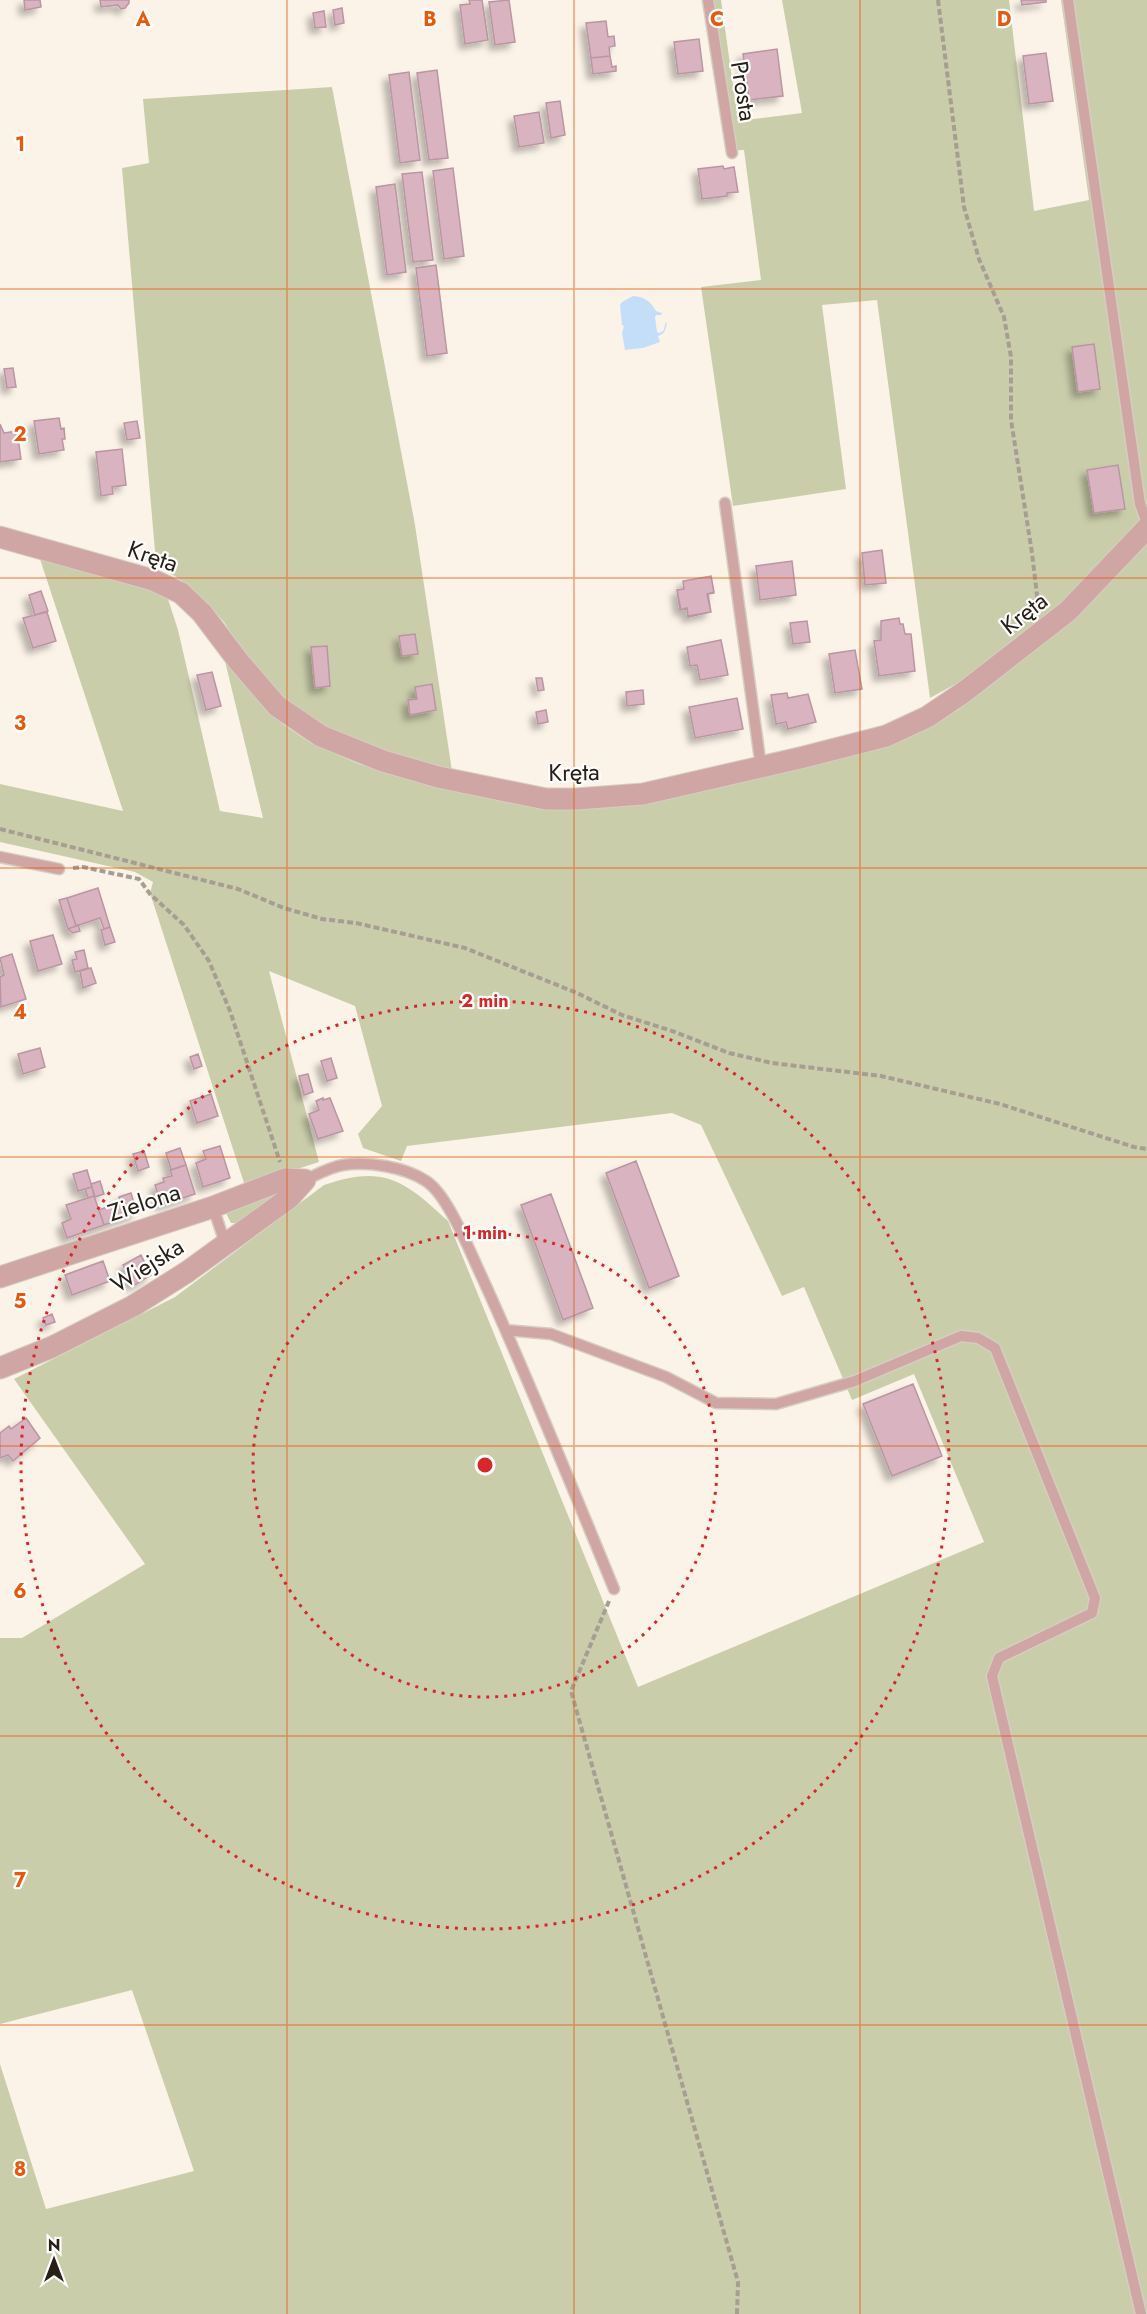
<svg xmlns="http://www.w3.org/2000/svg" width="1147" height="2314" viewBox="0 0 1147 2314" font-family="Jost,sans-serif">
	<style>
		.green { fill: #cacdaa }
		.water { fill: #c4defa }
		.building { fill: #d9b3c0; stroke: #b996a2; stroke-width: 1.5; filter: url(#shadow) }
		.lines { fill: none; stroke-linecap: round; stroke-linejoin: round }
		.service-casing { stroke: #d6cdc2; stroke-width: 13 }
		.minor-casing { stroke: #d6cdc2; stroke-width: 23 }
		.path { stroke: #a69e93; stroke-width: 4; stroke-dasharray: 6 3; stroke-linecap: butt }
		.service { stroke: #cfa6a4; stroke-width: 10 }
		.minor { stroke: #cfa6a4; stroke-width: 21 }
		.grid { fill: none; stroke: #e8590c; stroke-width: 1.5; stroke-opacity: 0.55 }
		.ring { fill: none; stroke: #d62828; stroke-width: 3; stroke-dasharray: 3 6 }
		.labels { text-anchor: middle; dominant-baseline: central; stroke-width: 4.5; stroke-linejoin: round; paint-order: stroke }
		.street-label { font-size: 24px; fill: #282016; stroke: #fff }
		.grid-label { font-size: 20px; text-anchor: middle; font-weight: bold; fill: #e8590c; stroke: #fff; stroke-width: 4.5; stroke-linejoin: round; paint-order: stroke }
		.centre { fill: #d62828; stroke: #fff; stroke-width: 3 }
		.ring-label { font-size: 18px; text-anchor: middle; font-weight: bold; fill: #d62828; stroke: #fff; stroke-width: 4.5; stroke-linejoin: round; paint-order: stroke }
	</style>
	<defs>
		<filter id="shadow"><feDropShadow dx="-5.5" dy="5.5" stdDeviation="3" flood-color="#0004"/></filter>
	</defs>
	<rect width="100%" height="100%" fill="#fcf3e8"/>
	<!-- green -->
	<path class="green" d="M702,0h19l17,121 64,-8 -20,-113h227l25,211 55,-11 -28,-200h86v519l-83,83 -90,72 -44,24 -53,-398 -55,5 24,184 -113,17 -32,-219 60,-7 -17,-130 -17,1z
		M332,87l83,438 37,246 -60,-17 -47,-17 -45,-22 -47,-48 -29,-45 -31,-33 -37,-26 -34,-395 27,-5 -6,-64z
		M1147,544v1770h-1147v-250l46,145 148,-38 -62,-181 -132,34v-386h22l123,-74 -131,-185 161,-82 149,-112c60,-21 81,-4 124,36l190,466 346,-145 -70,-168 -62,26 -48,-113 -22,9 -81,-171 -29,-12 -265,33 -6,15 -38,-13 -5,-14 24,-28 -27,-100 -86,-35 50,191 -74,24 -95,-293 3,-11 -18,-10 -135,-30v-58l123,27 -84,-255 120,35 9,8 10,31 42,181 43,7 -40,-165 37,48 24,24 27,18 48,21 58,18 69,15 289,-23 121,-31 62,-33 102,-80z
		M278,1190l2,3 -41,30h-8l-6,-12z"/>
	<!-- water -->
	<path class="water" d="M633,296c12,1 17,5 23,15l6,2 -1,2h-5l-1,2 2,15 3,1 4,-3 1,-6 2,-2c-1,7 -2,12 -9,14l2,6 -17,6 -18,2 -3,-17 2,-7 -2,-1 -2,-20 2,-3z"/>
	<!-- building -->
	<path class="building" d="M24,0h16l1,7 -16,3z
		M100,0h29v3l-4,5 -4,1 -3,-4 -17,2z
		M469,0h13l6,40 -23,4 -5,-39 10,-1z
		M509,0l6,42 -20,3 -6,-43z
		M1021,0h25v2l-24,3z
		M342,8l2,15 -9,2 -2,-15z
		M324,11l2,16 -11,1 -2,-15z
		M606,21l2,16 6,-1 1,10 -6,1 1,9 -19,2 -5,-35z
		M699,39l4,32 -25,3 -4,-32z
		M777,49l6,47 -34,4 -6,-46z
		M1046,53l7,48 -24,3 -6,-48z
		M610,56l2,11 4,-1v5l-23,3 -2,-16z
		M437,70l11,88 -19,2 -12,-87z
		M409,72l11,88 -20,3 -11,-88z
		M560,101l5,34 -14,3 -5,-35z
		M539,112l5,31 -25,4 -5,-31z
		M723,166l1,3 10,-2 4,25 -11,1v3l-25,3 -4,-30z
		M453,168l11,88 -20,3 -11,-88z
		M422,172l11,88 -20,2 -11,-88z
		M395,184l11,88 -19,3 -11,-88z
		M436,265l11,88 -20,3 -11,-88z
		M1094,344l6,45 -22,3 -6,-45z
		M13,368l3,19 -9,1 -3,-19z
		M59,418l2,11 3,-1 1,11h-3l2,11 -25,4 -5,-33z
		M137,421l3,17 -13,2 -3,-17z
		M0,424l4,9 13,-2 4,28 -21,3z
		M122,449l4,36 -14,2 1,7 -12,2 -5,-44z
		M1118,465l7,44 -31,4 -7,-43z
		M882,550l4,33 -21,2 -3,-32z
		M792,561l4,34 -36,5 -4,-34z
		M711,576l3,17 -6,1 3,18 -23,4 -1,-8 -7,2 -3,-20 7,-1 -1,-8z
		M711,576l3,16 -7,2 4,18 -23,5 -1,-8 -6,1 -4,-20 7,-1 -1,-8z
		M41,591l7,20 -13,4 -6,-20z
		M47,612l9,29 -23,7 -10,-30z
		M899,618l1,6h3l2,10h6l4,37 -36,5 -5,-35 7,-1v-19z
		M807,621l3,21 -17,2 -3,-21z
		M415,634l3,20 -16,2 -3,-20z
		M721,640l7,35 -28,5 -3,-15 -7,1 -3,-19z
		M327,646l3,40 -15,2 -4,-41z
		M855,650l7,39 -27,4 -6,-39z
		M212,672l9,34 -15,4 -9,-35z
		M536,678h6l2,12 -6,1z
		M432,684l4,26 -26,5 -2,-15 9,-1 -2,-12z
		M643,690l1,14 -17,2 -1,-14z
		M787,693l1,5 20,-4 8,28 -28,7 -2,-7 -10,2 -5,-29z
		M737,698l6,31 -48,9 -6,-31z
		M546,710l2,12 -10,2 -2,-12z
		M98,888l12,39 -6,2 -4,-11 -24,8 -9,-28z
		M67,898l9,28 -8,3 -9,-29z
		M78,925l2,6 -7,2 -5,-4z
		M110,927l5,15 -10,3 -4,-15z
		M53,935l9,29 -24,7 -8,-30z
		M84,950l4,18 -13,4 -3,-12 5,-1 -2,-7z
		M12,954l14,45 -25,8 -1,-30 4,-2 -4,-17z
		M91,968l5,15 -13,5 -3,-17z
		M40,1048l5,19 -22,7 -5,-20z
		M198,1054l4,12 -8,3 -4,-12z
		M331,1058l6,20 -10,3 -6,-20z
		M308,1074l5,18 -9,3 -5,-19z
		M211,1094l7,22 -21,7 -7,-22z
		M323,1098v2l7,-2 13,33 -25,8 -9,-25 10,-4 -3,-9z
		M220,1146l10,32 -27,9 -7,-24 10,-4 -3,-8z
		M180,1148l6,17 -15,5 -5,-17z
		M144,1151l5,16 -11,4 -5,-17z
		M636,1161l43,115 -30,12 -43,-115z
		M186,1165l9,29 -34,11 -6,-20 9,-3 -1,-4 9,-2 -2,-6z
		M87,1170l5,17 -14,4 -5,-17z
		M100,1181l4,13 -9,3 -4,-13z
		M92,1187l2,9 -6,2 -3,-9z
		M131,1193l6,20 -33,12 -5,-15 22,-8 -2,-5z
		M551,1194l42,114 -30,12 -42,-115z
		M94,1196l10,29 -37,13 -5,-15 9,-4 -5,-14z
		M141,1255l10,20 -18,11 -10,-21z
		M103,1261l7,20 -38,14 -7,-20z
		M52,1314l3,8 -9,3 -3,-7z
		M913,1384l29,72 -50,20 -29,-72z
		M26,1418l14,20 -27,23 -5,-6 -8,3v-25l9,-7 2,3z"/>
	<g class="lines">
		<defs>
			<path id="service" d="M708,0l24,153
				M1068,0l72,504 7,19
				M725,503l36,264
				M0,857l59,12
				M305,1180c11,-5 25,-13 38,-15 25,-4 62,2 83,16 22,14 43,69 55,94 47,103 90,209 133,314
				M213,1207l12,36
				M506,1330l45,4 115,43 50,26 60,1 79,-23 106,-45 17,2 17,10 100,250 -3,15 -93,45 -7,18 149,638"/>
			<path id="minor" d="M0,537l153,43 28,13 21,20 37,49 38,44 44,30 62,25 55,16 108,22h30l67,-5 161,-37 82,-21 41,-19 37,-25 104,-81 79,-83
				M0,1277l213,-70 72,-28 20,1
				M0,1368l52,-21 81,-41 54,-34 102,-74 16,-18"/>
		</defs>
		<!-- service casing -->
		<use href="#service" class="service-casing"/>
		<!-- minor casing -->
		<use href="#minor" class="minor-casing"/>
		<!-- path -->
		<path class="path" d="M938,0l26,207 15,52 25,58 7,40v63l21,133 7,59
			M0,829l238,60 46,19 38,11 34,4 109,25 112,45 45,22 53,17 54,21 43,10 109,13 119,28 134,43 13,2
			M73,868l10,-1 56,12 11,15 34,31 25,36 21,50 50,151
			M609,1601l-38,90 167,591 -1,32"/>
		<!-- service -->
		<use href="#service" class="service"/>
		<!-- minor -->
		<use href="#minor" class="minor"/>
	</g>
	<!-- grid -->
	<path class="grid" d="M287,0v2314M574,0v2314M860,0v2314M0,289h1147M0,578h1147M0,868h1147M0,1157h1147M0,1446h1147M0,1736h1147M0,2025h1147"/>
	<!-- distance rings -->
	<g class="ring">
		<circle cx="485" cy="1465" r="232"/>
		<circle cx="485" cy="1465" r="464"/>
	</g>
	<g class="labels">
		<!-- street labels -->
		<g class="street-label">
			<text transform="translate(744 91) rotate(81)">Prosta</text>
			<text transform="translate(153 556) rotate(19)">Kręta</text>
			<text transform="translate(1024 613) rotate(-38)">Kręta</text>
			<text transform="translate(574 772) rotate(-1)">Kręta</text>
			<text transform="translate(144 1202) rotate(-18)">Zielona</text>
			<text transform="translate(147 1265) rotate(-32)">Wiejska</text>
		</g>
	</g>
	<g class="grid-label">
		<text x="143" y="26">A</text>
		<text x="430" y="26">B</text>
		<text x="717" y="26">C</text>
		<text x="1004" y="26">D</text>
		<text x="20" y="151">1</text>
		<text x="20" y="441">2</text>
		<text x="20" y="730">3</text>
		<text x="20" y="1019">4</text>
		<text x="20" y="1308">5</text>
		<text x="20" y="1598">6</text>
		<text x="20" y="1887">7</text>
		<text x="20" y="2176">8</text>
	</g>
	<circle cx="485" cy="1465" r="9" class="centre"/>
	<g class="ring-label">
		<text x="485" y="1007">2 min</text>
		<text x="485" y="1239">1 min</text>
	</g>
	<!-- north arrow -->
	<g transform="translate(54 2260)" stroke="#ffffff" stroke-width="4.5" paint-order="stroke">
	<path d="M0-4.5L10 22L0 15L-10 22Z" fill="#282016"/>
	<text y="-9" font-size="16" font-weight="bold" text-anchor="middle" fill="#282016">N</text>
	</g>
</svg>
